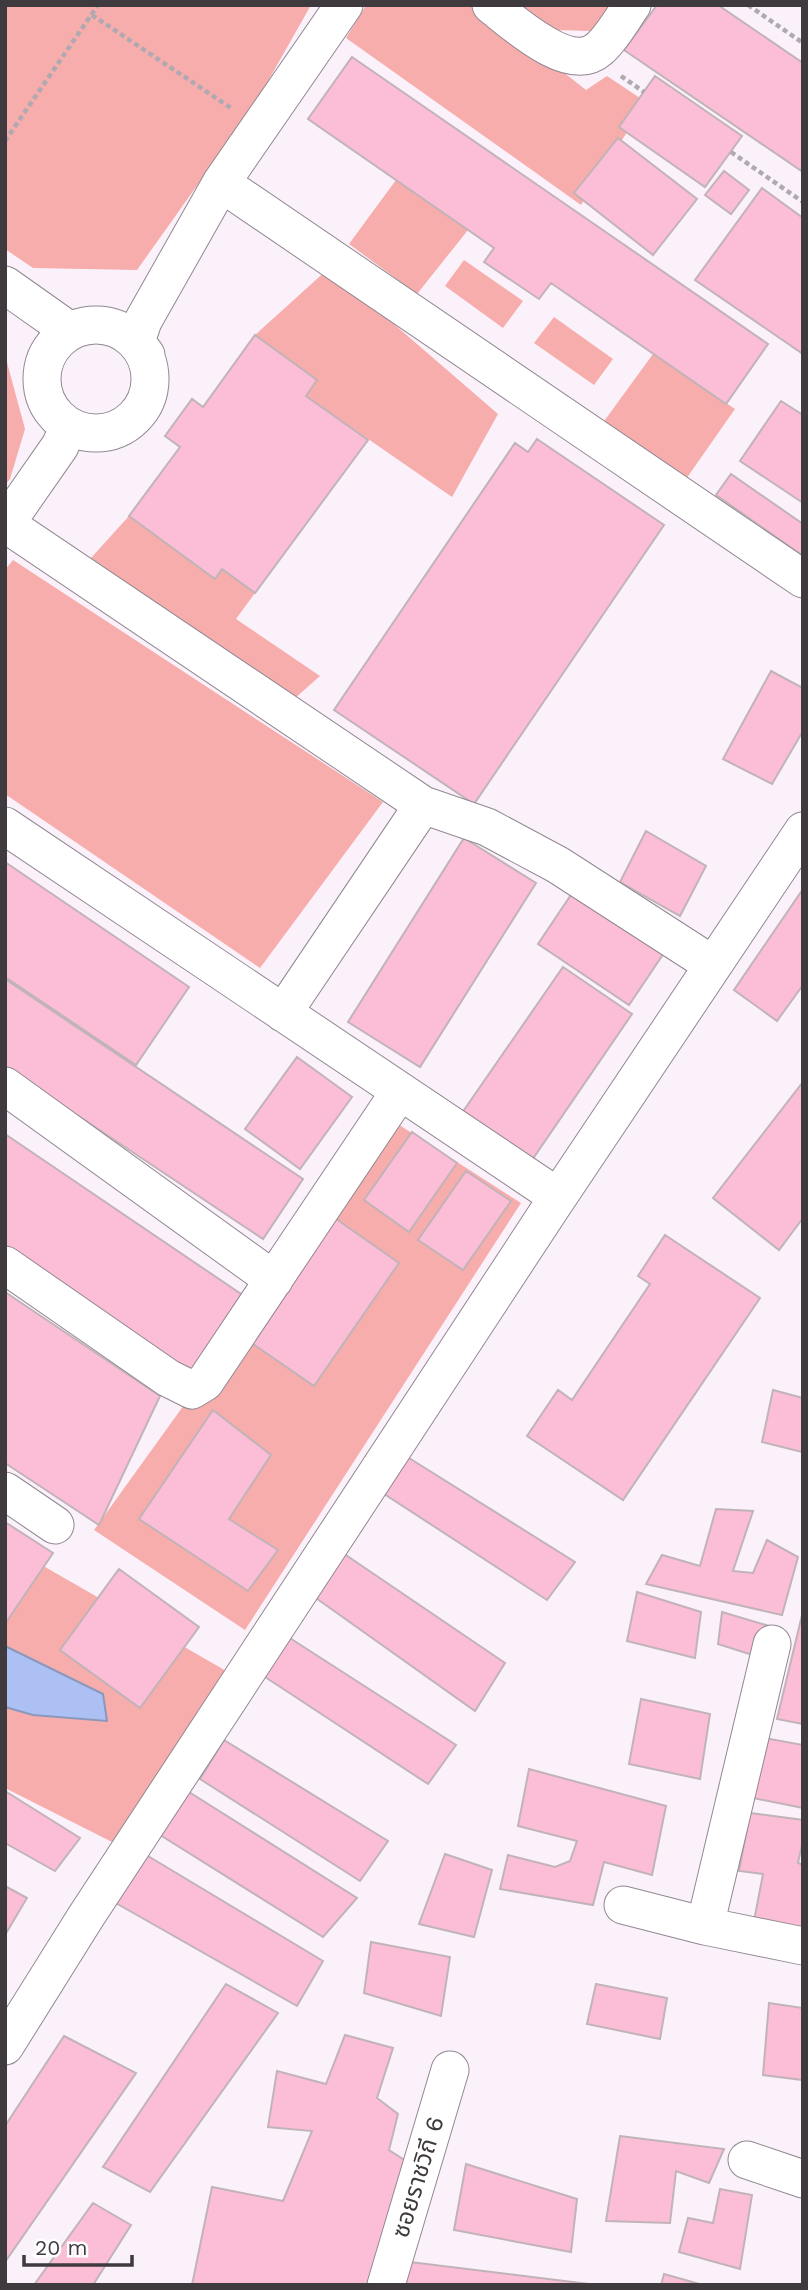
<svg xmlns="http://www.w3.org/2000/svg" width="808" height="2290" viewBox="0 0 808 2290" font-family="'Work Sans','Noto Sans Thai',sans-serif">
	<style>
		.green { fill: #f6adab }
		.water { fill: #acc0f4; stroke: #8b98bd; stroke-width: 2 }
		.building { fill: #fcbed6; stroke: #c1b3b8; stroke-width: 2 }
		.lines { fill: none; stroke-linecap: round; stroke-linejoin: round }
		.minor-casing { stroke: #918892; stroke-width: 39 }
		.path { stroke: #b1a9b1; stroke-width: 4.5; stroke-dasharray: 5 3.5; stroke-linecap: butt }
		.minor { stroke: #fff; stroke-width: 37 }
		.labels { text-anchor: middle; dominant-baseline: central; stroke-width: 5; stroke-linejoin: round; paint-order: stroke }
		.street-label { font-size: 24px; fill: #3e3a3e; stroke: #fff }
	</style>
	<rect width="100%" height="100%" fill="#fbf1fb"/>
	<!-- green -->
	<path class="green" d="M5,5h306l-56,99 -118,166 -104,-2 -28,-19z
		M366,5h112l108,85 21,-14 39,26 -65,103 -235,-167z
		M521,5h96l-26,26 -37,-1z
		M396,180l72,50 -51,64 -68,-50z
		M464,260l59,41 -20,27 -58,-42z
		M329,268l169,146 -46,83 -146,-101 -51,-61z
		M554,317l59,42 -19,26 -60,-42z
		M653,354l82,55 -49,70 -84,-55z
		M5,355l20,74 -15,50 -5,6z
		M129,516l87,62 6,-9 33,24 -19,26 84,57 -26,23 -203,-141z
		M13,560l370,242 -123,166 -255,-174v-224z
		M390,1119l131,84 -276,427 -151,-100z
		M5,1544l223,128 -114,171 -109,-55v-81l28,8 74,6 -4,-27 -98,-48z"/>
	<!-- water -->
	<path class="water" d="M5,1646l98,48 4,27 -74,-6 -28,-8z"/>
	<!-- building -->
	<path class="building" d="M657,5h61l85,58v109l-179,-122z
		M352,57l416,287 -42,60 -175,-121 -12,16 -55,-37 10,-14 -186,-129z
		M655,76l87,60 -37,51 -86,-60z
		M618,138l79,61 -44,56 -79,-62z
		M724,171l25,19 -18,24 -26,-19z
		M762,188l41,30v136l-108,-74z
		M255,335l62,45 -11,16 62,44 -113,153 -33,-24 -7,10 -86,-63 51,-69 -15,-11 27,-37 11,8z
		M781,401l22,14v88l-63,-42z
		M537,439l127,86 -190,279 -140,-94 181,-267 13,9z
		M731,474l72,50v32l-87,-61z
		M771,671l32,17v43l-31,53 -49,-25z
		M646,831l60,35 -26,50 -60,-34z
		M464,838l72,45 -116,184 -72,-45z
		M5,862l184,125 -53,78 -131,-88z
		M577,886l91,61 -39,58 -91,-61z
		M803,889v96l-26,36 -43,-31z
		M563,967l69,47 -100,146 -70,-47z
		M5,979l298,200 -40,60 -258,-172z
		M297,1057l55,40 -52,72 -55,-40z
		M803,1082v136l-24,32 -66,-52z
		M412,1132l45,31 -48,69 -45,-32z
		M5,1134l239,162 -54,79 -185,-125z
		M466,1171l45,30 -48,69 -45,-30z
		M329,1214l70,49 -85,123 -71,-49z
		M665,1235l95,63 -137,202 -96,-64 31,-46 14,10 78,-116 -12,-8z
		M5,1292l155,104 -61,129 -94,-62z
		M773,1390l30,8 -1,54 -40,-10z
		M213,1410l58,45 -42,64 49,31 -30,41 -109,-72z
		M401,1453l174,109 -28,38 -175,-114z
		M716,1509l37,2 -20,60 20,2 14,-33 31,17 -16,58 -136,-31 16,-29 38,11z
		M5,1522l48,31 -48,71z
		M337,1549l168,114 -30,48 -162,-115z
		M119,1569l80,58 -59,81 -80,-58z
		M637,1592l64,20 -6,46 -68,-17z
		M803,1611v113l-26,-5z
		M722,1612l47,14 -7,32 -44,-14z
		M282,1633l174,112 -28,39 -166,-109z
		M641,1699l69,15 -10,65 -71,-15z
		M759,1737l44,8v63l-55,-11z
		M224,1740l164,101 -28,40 -160,-102z
		M529,1769l137,37 -14,69 -48,-13 -11,43 -93,-16 8,-34 47,12 15,-6 7,-20 -59,-15z
		M5,1791l75,47 -25,33 -50,-28z
		M189,1792l168,106 -34,39 -166,-104z
		M750,1813l53,7v20l-5,23 5,2v67l-49,-11 9,-47 -24,-3z
		M143,1853l180,108 -26,45 -183,-104z
		M445,1854l47,16 -18,67 -55,-13z
		M5,1886l22,12 -22,37z
		M371,1942l79,15 -9,59 -77,-23z
		M226,1984l52,29 -128,179 -47,-25z
		M596,1984l71,14 -7,41 -73,-15z
		M769,2003l34,5v72l-40,-5z
		M345,2035l48,13 -16,50 21,16 -9,36 20,13 -38,122h-179l20,-98 71,14 29,-70 -44,-4 9,-56 49,13z
		M64,2036l72,37 -131,189v-136z
		M620,2136l104,13 -15,34 -33,-12 -6,52 -64,-2z
		M466,2164l111,35 -6,53 -117,-22z
		M720,2189l32,6 -12,74 -61,-17 9,-34 25,5z
		M93,2203l38,22 -38,60h-59z
		M402,2261l195,24h-199z
		M664,2274l39,11h-42z"/>
	<g class="lines">
		<defs>
			<path id="minor" d="M491,5c23,18 79,70 108,44 13,-11 23,-30 33,-44
				M221,183l582,396
				M5,285l65,46
				M42 379a54 54 0 1 1 108 0a54 54 0 1 1-108 0Z
				M146,355l-10,-13 7,-21 78,-138 123,-178
				M6,524l417,281 64,22 71,38 155,100
				M5,525l55,-79 9,-20
				M5,826l553,371
				M283,1013l140,-208
				M5,1086l269,194
				M5,1265l163,113 24,12 13,-8 195,-291
				M5,1491l50,34
				M623,1905l82,21 98,20
				M705,1926l67,-282
				M5,2046l80,-128 465,-709 253,-378
				M747,2160l56,19
				M386,2285l64,-215"/>
		</defs>
		<!-- minor casing -->
		<use href="#minor" class="minor-casing"/>
		<!-- path -->
		<path class="path" d="M748,5l55,38
			M92,15l139,93
			M621,76l23,16
			M5,141l93,-136
			M731,152l72,50"/>
		<!-- minor -->
		<use href="#minor" class="minor"/>
	</g>
	<g class="labels">
		<!-- street labels -->
		<g class="street-label">
			<text transform="translate(418 2177) rotate(-73)">ซอยราชวิถี 6</text>
		</g>
	</g>
	<!-- border -->
	<rect width="808" height="2290" fill="none" stroke="#3e3a3e" stroke-width="14"/>
	<!-- scale -->
	<path d="M24 2255v10h108v-10" fill="none" stroke="#3e3a3e" stroke-width="3.5"/>
	<text x="35" y="2255" font-size="21" fill="#3e3a3e" stroke="#ffffff" stroke-width="5" paint-order="stroke">20 m</text>
</svg>
